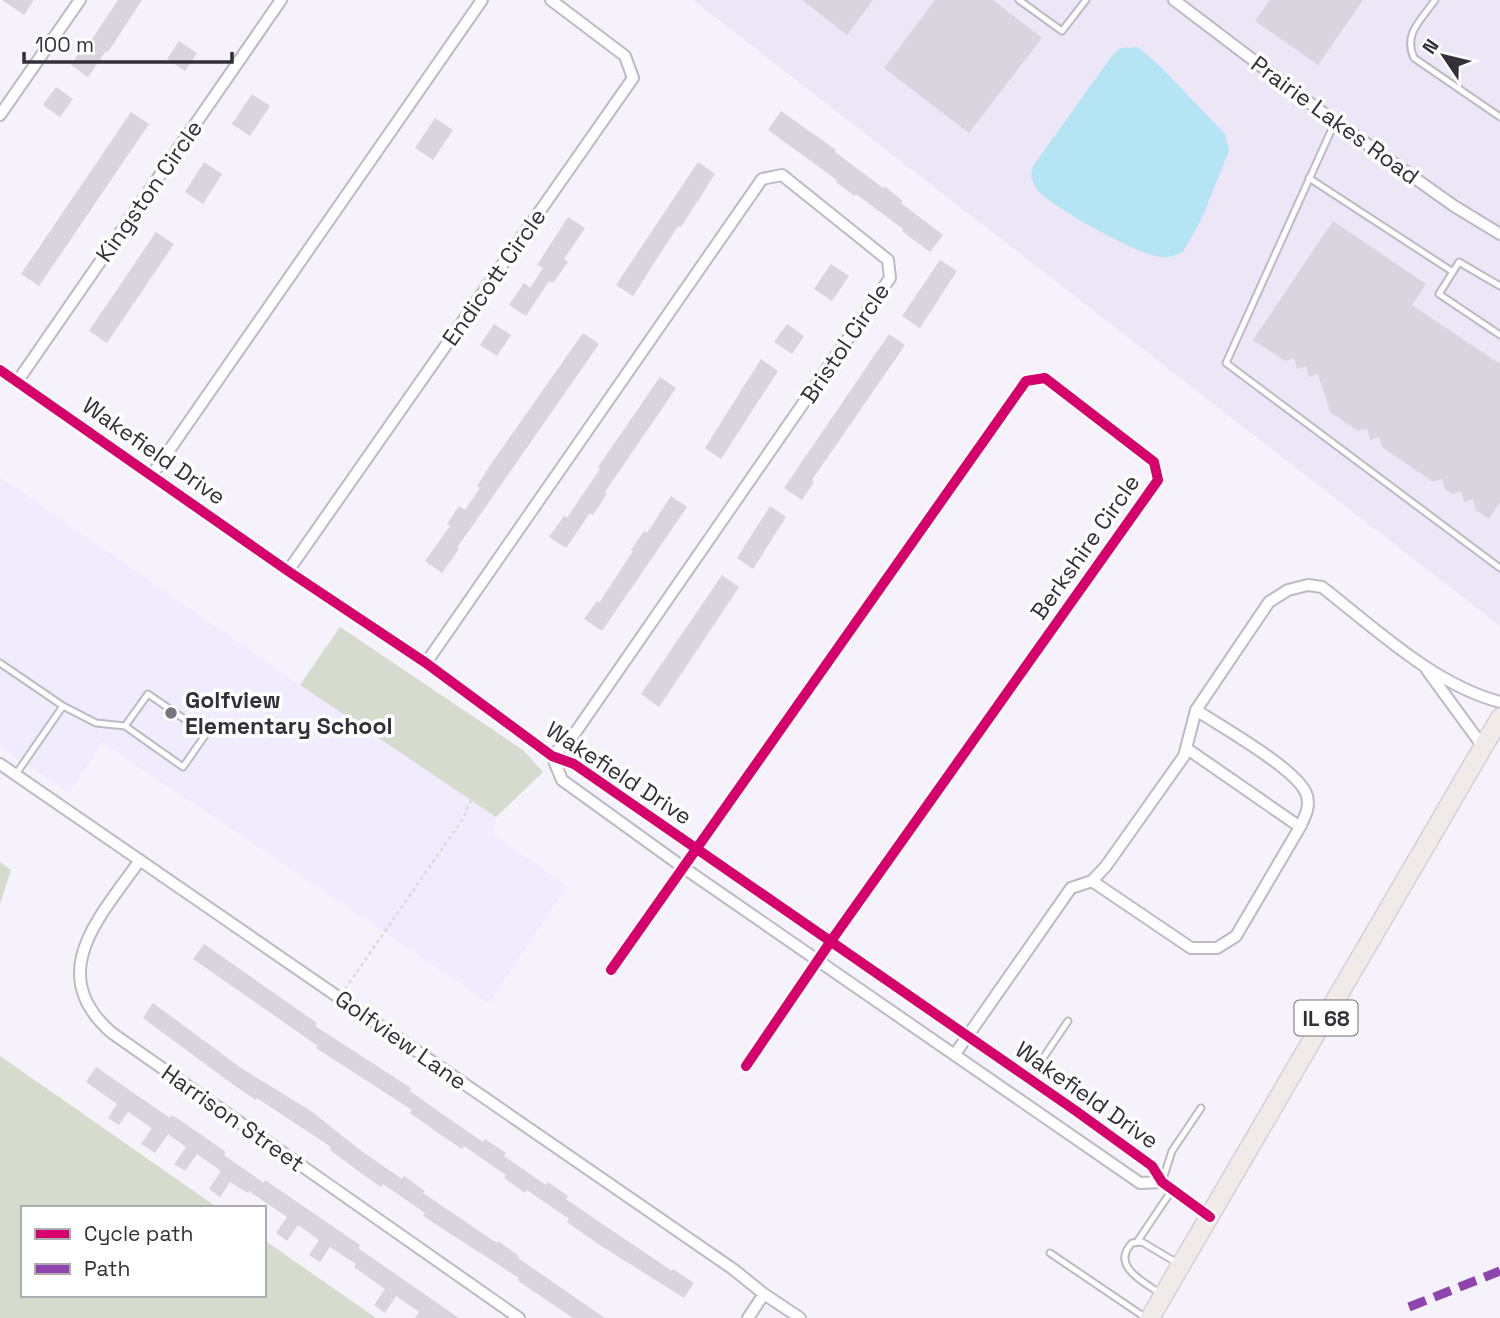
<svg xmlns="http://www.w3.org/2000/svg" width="1500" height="1318" viewBox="0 0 1500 1318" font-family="'Space Grotesk',sans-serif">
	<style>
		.built { fill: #f1ebfe }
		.industrial { fill: #ece6f7 }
		.green { fill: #d5dbcd }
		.water { fill: #b5e5f4 }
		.building { fill: #d8d5de }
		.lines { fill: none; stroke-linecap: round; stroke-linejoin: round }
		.service-casing { stroke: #bdbac3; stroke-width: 9 }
		.minor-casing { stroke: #bdbac3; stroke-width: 14 }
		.primary-casing { stroke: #d2d1d7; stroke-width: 21 }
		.path { stroke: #dad9dc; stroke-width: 2.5; stroke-dasharray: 3.5 3.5; stroke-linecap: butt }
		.service { stroke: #fefdff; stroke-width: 5 }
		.minor { stroke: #fefdff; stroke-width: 10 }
		.primary { stroke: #f0eae8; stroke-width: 18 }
		.quiet { stroke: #8e44ad; stroke-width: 9; stroke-dasharray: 18 9; stroke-linecap: butt }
		.cycleway-casing { stroke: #fff; stroke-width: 15 }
		.cycleway { stroke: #d6006c; stroke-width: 10 }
		.poi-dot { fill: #77747d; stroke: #fff; stroke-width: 2.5 }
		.labels { text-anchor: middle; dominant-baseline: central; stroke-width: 7; stroke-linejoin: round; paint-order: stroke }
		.shield { fill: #fff; stroke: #706e74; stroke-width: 2 }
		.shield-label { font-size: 21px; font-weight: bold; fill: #333039 }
		.street-label { font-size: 23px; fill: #333039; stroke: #fff }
		.poi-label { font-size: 23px; font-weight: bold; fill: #333039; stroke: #fff; text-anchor: start }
	</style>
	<rect width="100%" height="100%" fill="#f5f2fc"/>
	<!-- built -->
	<path class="built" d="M0,477l300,208 196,132 -3,17 74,52 -78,117 -387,-261 -33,51 -69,-46z"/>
	<!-- industrial -->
	<path class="industrial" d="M693,0h807v626z"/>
	<!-- green -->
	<path class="green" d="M340,627l183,123 20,22 -47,45 -196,-132z
		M0,862l11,8 -11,34z
		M0,1056l218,152h-195v87h241v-55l112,78h-376z"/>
	<!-- water -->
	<path class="water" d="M1138,47l23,20 64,67 4,17 -28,69 -18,32c-7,3 -14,6 -21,5 -23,-1 -108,-49 -124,-66 -4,-5 -5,-10 -7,-15l2,-10 78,-109 10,-9z"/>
	<!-- building -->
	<path class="building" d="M2,0h32l-10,15z
		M118,0h24l-34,52 -2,-1 -18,26 -17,-12 12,-18 3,1z
		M802,0h71l-26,35z
		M935,0h58l49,38 -73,95 -85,-65z
		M1270,0h93l-45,65 -63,-44z
		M179,41l18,12 -12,18 -18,-12z
		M56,87l17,12 -13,18 -17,-12z
		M252,94l18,12 -20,30 -18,-12z
		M781,111l55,39 -1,2 48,36 1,-2 19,15 -2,2 42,32 -13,17 -28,-21 1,-2 -47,-35 -1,2 -19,-14 1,-2 -69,-50z
		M131,112l18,12 -110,162 -18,-12z
		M435,118l18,12 -20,30 -18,-12z
		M204,162l18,12 -19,30 -18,-12z
		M698,162l17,12 -34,53 -3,-1 -45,70 -17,-11z
		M568,217l17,11 -21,31 4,3 -15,21 -4,-2 -23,35 -17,-11 15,-22 6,5 13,-20 -6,-3z
		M1333,221l93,63 -14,21 88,59v138l-11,17 -13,-9 -3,-11 -9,3 -3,-11 -9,3 -7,-5 -3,-10 -9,3 -51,-35 -3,-10 -9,3 -3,-12 -9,3 -28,-19 -12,-38 -9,3 -3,-11 -9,3 -3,-11 -9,3 -32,-21z
		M156,232l18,12 -67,99 -18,-12z
		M940,260l17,11 -37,57 -18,-12z
		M831,264l18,12 -17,25 -18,-12z
		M494,324l17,11 -14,21 -17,-11z
		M787,324l17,12 -12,18 -18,-12z
		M583,333l16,11 -142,204 2,1 -17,24 -17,-12 25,-35 -3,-2 12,-18 6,4 15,-22 -3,-2 14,-22z
		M889,334l16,11 -93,135 2,2 -12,18 -18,-12z
		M761,359l17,12 -57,88 -16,-11z
		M660,377l16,11 -71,104 2,2 -14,21 -3,-2 -24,35 -17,-11 15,-21 3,2 33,-49 -2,-2z
		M671,496l16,11 -85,124 -18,-12 13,-18 2,2 34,-52 -2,-1 13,-19 3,2z
		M770,506l16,11 -33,52 -16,-11z
		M722,575l17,12 -80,120 -18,-13z
		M204,944l113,79 -2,3 96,62 -1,3 31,22 42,29 2,-3 21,14 -2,3 42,29 2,-3 20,14 -2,3 32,22 74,50 1,-2 21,14 -10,15 -86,-54 -31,-22 2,-3 -42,-29 -2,3 -21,-15 2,-3 -42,-29 -2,3 -21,-14 -31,-22 2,-3 -96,-62 2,-2 -125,-87z
		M153,1003l88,65 70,43 49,39 42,29 2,-3 21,15 -2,2 74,50 1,-2 21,15 -1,2 87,60h-32l-56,-38 2,-2 -96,-62 2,-3 -42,-29 -2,3 -20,-14 -31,-23 1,-3 -74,-49 -1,2 -21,-14 -92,-68z
		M96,1067l74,51 2,-3 21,14 33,23 -2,3 40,28 1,-3 95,65 -2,3 101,70h-44l4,-6 -23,-16 -11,17 -11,-8 11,-16 -31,-22 2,-3 -26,-17 -10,15 -11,-7 10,-15 -21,-15 -11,16 -11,-8 11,-16 -38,-26 -1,2 -18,-11 -10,15 -11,-8 12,-18 -24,-17 -12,17 -11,-7 12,-17 -18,-13 -13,19 -14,-9 11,-16 -24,-16 -9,13 -11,-7 9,-14 -31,-22z"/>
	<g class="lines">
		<defs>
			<path id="service" d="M1019,0l43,31 24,-31
				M1435,0c-14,20 -32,34 -21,58l86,59
				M1335,122l-109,241 274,205
				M1309,178l144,94
				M1500,286l-41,-24 -20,32 61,41
				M0,663l63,43 -47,68
				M63,706l33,17 29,3 58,41 23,-33 -58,-40 -23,32
				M1029,1079l39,-58
				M1163,1179l9,-28 29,-43
				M1137,1242l35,-52
				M1050,1253l96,65
				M1161,1294c-17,-12 -51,-28 -29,-51l10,-1 37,22"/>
			<path id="minor" d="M1174,0l145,110 135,96 46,28
				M0,115l80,-115
				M0,370l288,201 138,92 126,93 22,8 502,347 76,55 10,16 48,35
				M17,382l264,-382
				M152,475l330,-475
				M288,571l345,-493 -8,-22 -74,-56
				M426,663l336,-484 20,-4 106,85 2,18 -315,455 -23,23
				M1427,670l57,78
				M1186,748l114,79c5,-11 10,-19 7,-31 -6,-25 -87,-70 -111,-86
				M552,756l10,24 122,88 456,315 22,-1
				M0,764l733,505 31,25 36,24
				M140,860c-39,56 -97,113 -28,173l407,285
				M1092,881l99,67h26l19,-12 64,-109
				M611,970l415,-589 19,-3 109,84 4,18 -327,461 -85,125
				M955,1054l116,-166 21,-7 14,-15 78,-110 12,-46 73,-108 19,-12 20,-5 14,2c54,42 111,97 178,115
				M748,1318l16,-24"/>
			<path id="primary" d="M1150,1318l350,-600"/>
		</defs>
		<!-- service casing -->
		<use href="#service" class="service-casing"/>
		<!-- minor casing -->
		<use href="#minor" class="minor-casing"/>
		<!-- primary casing -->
		<use href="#primary" class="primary-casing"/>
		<!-- path -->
		<path class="path" d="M345,989l119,-172c10,-30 29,-44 52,-64l18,12"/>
		<!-- service -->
		<use href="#service" class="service"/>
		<!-- minor -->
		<use href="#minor" class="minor"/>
		<!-- primary -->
		<use href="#primary" class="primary"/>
		<!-- quiet -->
		<path class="quiet" d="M1409,1307l91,-36"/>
		<defs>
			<path id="cycleway" d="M0,370l288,201 138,92 126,93 22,8 502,347 76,55 10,16 48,35
				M611,970l415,-589 19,-3 109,84 4,18 -327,461 -85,125"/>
		</defs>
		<!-- cycleway casing -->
		<use href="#cycleway" class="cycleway-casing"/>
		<!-- cycleway -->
		<use href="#cycleway" class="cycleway"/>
	</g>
	<!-- markers -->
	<circle class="poi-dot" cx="171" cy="713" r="7"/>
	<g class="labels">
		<!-- shield labels -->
		<rect class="shield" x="1294.5" y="1000.5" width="63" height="35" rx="5"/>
		<g class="shield-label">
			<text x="1326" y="1018">IL 68</text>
		</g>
		<!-- street labels -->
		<g class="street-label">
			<text transform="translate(1335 120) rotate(36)">Prairie Lakes Road</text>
			<text transform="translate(149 191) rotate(-55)">Kingston Circle</text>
			<text transform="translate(494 277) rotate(-55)">Endicott Circle</text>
			<text transform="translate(845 343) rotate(-56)">Bristol Circle</text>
			<text transform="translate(154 451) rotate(35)">Wakefield Drive</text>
			<text transform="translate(1085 547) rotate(-55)">Berkshire Circle</text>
			<text transform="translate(619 773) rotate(33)">Wakefield Drive</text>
			<text transform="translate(401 1040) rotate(35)">Golfview Lane</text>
			<text transform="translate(1087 1095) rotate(35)">Wakefield Drive</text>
			<text transform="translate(233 1118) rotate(35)">Harrison Street</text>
		</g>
		<!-- poi labels -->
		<g class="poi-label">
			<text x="185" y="700">Golfview<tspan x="185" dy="26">Elementary School</tspan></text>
		</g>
	</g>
	<!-- legend -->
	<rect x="21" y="1206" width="245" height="91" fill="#ffffff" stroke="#adacb0" stroke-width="2"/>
	<rect x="35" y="1229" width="35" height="10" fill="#d6006c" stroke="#adacb0" stroke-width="2"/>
	<text x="84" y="1241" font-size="21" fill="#333039">Cycle path</text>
	<rect x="35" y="1264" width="35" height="10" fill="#8e44ad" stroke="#adacb0" stroke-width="2"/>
	<text x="84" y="1276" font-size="21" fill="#333039">Path</text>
	<!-- north arrow -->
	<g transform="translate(1444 56) rotate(305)" stroke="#ffffff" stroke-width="5" paint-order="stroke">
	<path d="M0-5L12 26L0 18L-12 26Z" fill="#333039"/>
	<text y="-10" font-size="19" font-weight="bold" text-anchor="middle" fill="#333039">N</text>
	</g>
	<!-- scale -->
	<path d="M24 52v10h208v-10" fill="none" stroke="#333039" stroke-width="3.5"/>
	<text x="35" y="52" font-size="21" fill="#333039" stroke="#ffffff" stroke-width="5" paint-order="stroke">100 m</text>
</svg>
